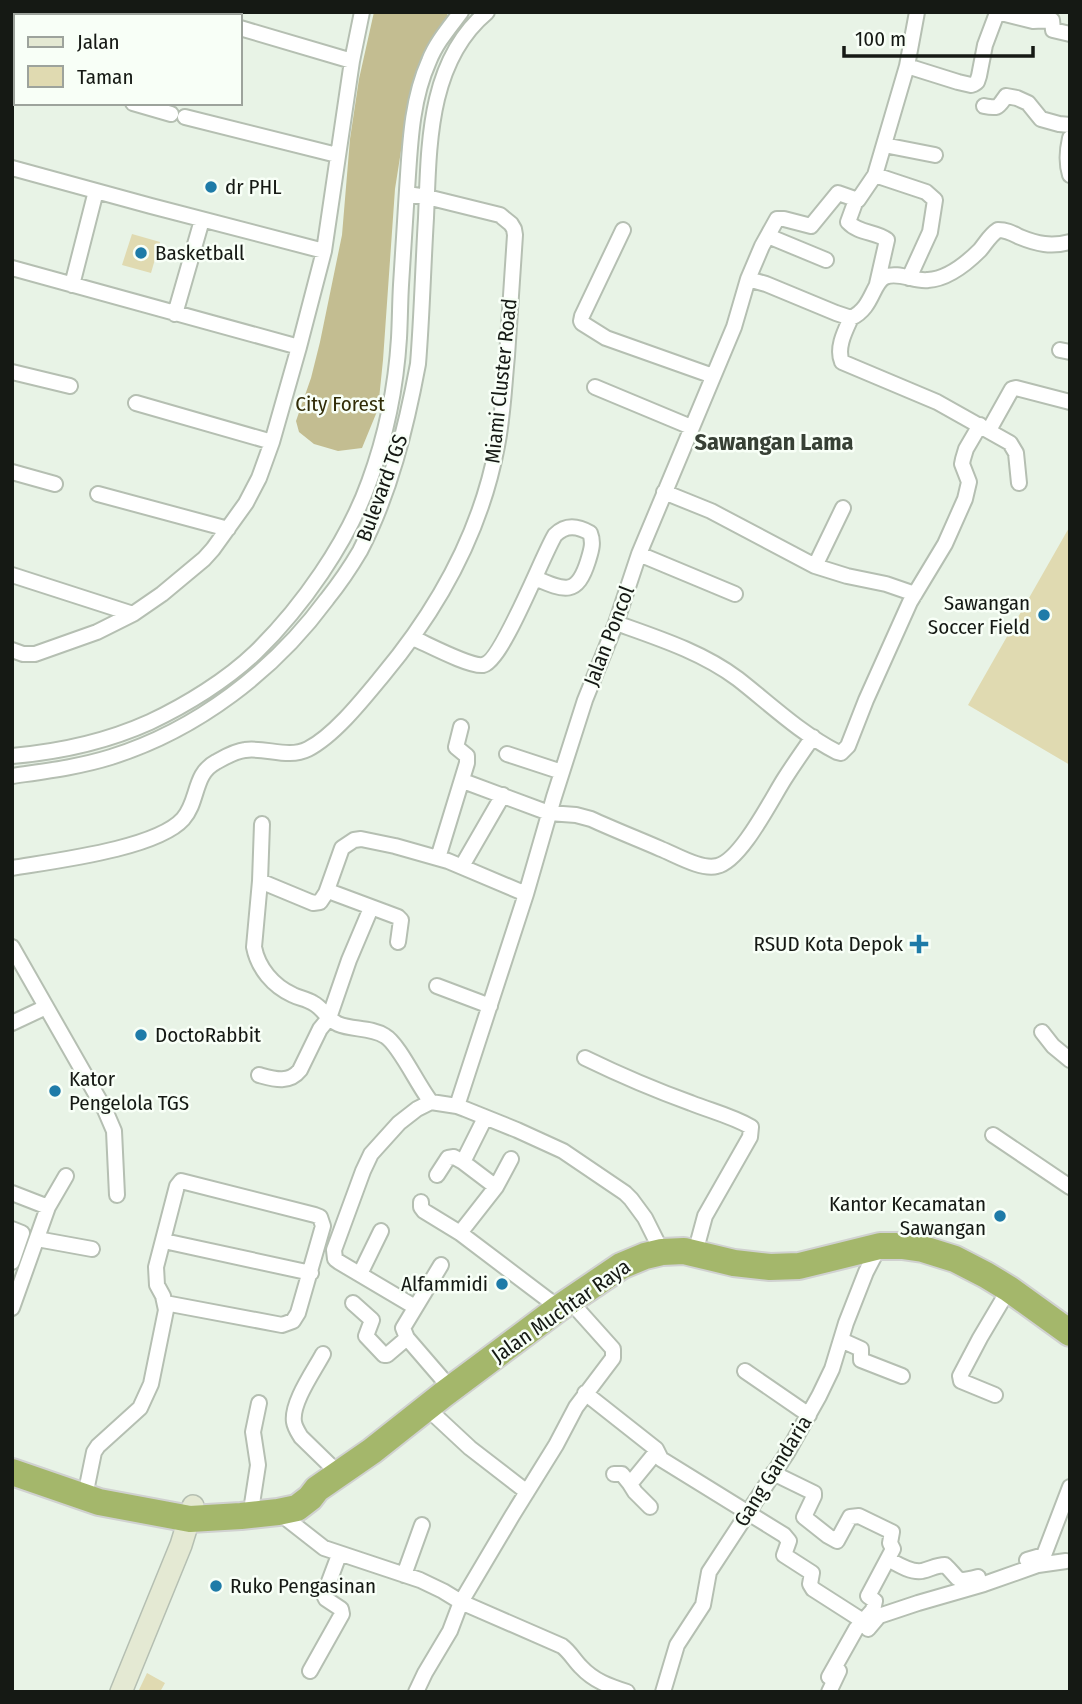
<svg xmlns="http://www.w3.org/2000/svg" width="1082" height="1704" viewBox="0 0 1082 1704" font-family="'Fira Sans Condensed',sans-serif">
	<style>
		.green { fill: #e0dab1 }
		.forest { fill: #c3bd91 }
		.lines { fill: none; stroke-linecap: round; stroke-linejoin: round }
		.street-casing { stroke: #b5bfb2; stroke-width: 18 }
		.secondary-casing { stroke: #b5bfb2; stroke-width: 24 }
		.highway-casing { stroke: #d0d1d0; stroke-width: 30 }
		.street { stroke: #fff; stroke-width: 14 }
		.secondary { stroke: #e4e9d3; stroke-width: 21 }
		.highway { stroke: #a4b76b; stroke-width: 26 }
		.poi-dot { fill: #1e7ba8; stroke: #f8fff7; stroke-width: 2.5 }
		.labels { text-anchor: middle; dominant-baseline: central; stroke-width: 5; stroke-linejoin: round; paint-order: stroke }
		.poi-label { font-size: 21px; fill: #151914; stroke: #f8fff7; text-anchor: start }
		.street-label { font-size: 21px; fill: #151914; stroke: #f8fff7 }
		.park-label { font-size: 21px; fill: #312c07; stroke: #f8fff7 }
		.quarter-label { font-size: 24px; font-weight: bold; fill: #374035; stroke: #f8fff7 }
	</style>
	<rect width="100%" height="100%" fill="#e8f3e6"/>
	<!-- green -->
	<path class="green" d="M132,234l28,8 -9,31 -29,-8z
		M1070,526v239l-102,-60z
		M147,1673l18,10 -5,9h-22z"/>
	<!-- forest -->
	<path class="forest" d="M374,12h73l1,8 -29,44 -13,55 -11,70 -12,171 -5,49 -16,39 -24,3 -24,-7 -15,-12 -3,-11 15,-43 9,-36 22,-107 8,-96 9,-60z"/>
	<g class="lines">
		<defs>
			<path id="street" d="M997,12l36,9 19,-1 1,10 17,4
				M240,28l112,33
				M907,66l51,16 13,3 3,-1 3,-2 2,-6 6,-31 12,-32
				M12,68l4,1
				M133,103l38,11
				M984,106c15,3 14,1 22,-10l11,2 11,5 13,16 18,5 11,1
				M185,117l152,38
				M1070,138c-3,13 -4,24 0,37
				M884,145l51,10
				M12,168l139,38 173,45
				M856,200l-8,22c11,12 28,9 39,18l-10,44
				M623,230l-41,86 -1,5 1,2 24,15 107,38
				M768,236l58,24
				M12,268l287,79
				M909,278l21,-46 5,-32 -9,-8 -51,-17 32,-109 10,-54
				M748,279l14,-33 15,-27h7l27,7 27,-33 20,7 17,-25
				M72,285l24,-94
				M175,314l27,-94
				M851,318c-6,13 -15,30 -9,44l95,40 73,41 6,10 3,30
				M1060,350l10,2
				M12,372l58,14
				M595,387l96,40
				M136,403l136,39
				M989,430l23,-41 4,-1 54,14
				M12,472l43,12
				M664,492l47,19 104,55 32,10 39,8 29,10
				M98,494l130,35
				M639,554l96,40
				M815,566l28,-58
				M12,575l121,39
				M616,623c42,15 86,29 122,56 32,25 62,54 99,73l4,1 7,-7 18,-46 44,-98 35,-58 20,-45 4,-17 -7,-18 1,-5 3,-10 14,-24
				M413,638c14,6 57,29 70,27 19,-3 60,-111 72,-130 11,-11 23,-9 35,-2 4,10 1,18 -2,28 -11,35 -23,30 -53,17
				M12,650l11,4h12l62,-22 36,-18 29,-20 42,-35 9,-10 33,-46 13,-25 13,-36 27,-95 25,-96 28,-190 10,-49
				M507,754l55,18
				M12,756c46,-4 96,-15 138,-34 36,-17 77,-42 106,-70 46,-45 91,-109 113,-170 17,-46 27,-95 30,-144 1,-18 1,-36 2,-53 2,-32 4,-63 6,-95 3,-44 4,-89 22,-129 7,-18 20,-33 32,-49
				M12,776c34,-5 67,-9 99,-19 86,-27 163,-86 216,-158 12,-15 23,-31 33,-48 30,-58 46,-123 58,-187 4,-49 5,-97 8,-146 3,-70 1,-156 61,-206
				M463,781l86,32 27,2 15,4c24,11 47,20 70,30 15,6 40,21 56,17 24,-5 55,-68 68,-88 9,-14 18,-27 28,-41
				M262,824l-2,57 -6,66c4,21 19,39 39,48 6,3 14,4 20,8 10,5 14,16 25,21 14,6 33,3 47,12 14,8 33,50 46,66l26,4 8,3 52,21 46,21 62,42 6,6 14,19 17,34
				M438,858l29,-95v-7l-11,-9 5,-20
				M462,866l41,-71
				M12,868c41,-7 144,-19 171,-49 16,-18 10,-45 33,-57 9,-5 19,-11 29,-12 21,-3 43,9 63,-1 27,-14 56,-51 75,-74 55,-66 98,-144 114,-229 6,-30 7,-60 10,-90 3,-40 5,-81 8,-121l-1,-6 -3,-5 -11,-9 -73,-18 -20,-3
				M260,881l53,22 7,-1 6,-9 5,-1 67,25 3,3 -3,22
				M326,893l16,-45 12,-8 7,-1 34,7 53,15 78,33
				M12,947l93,163 9,21 3,64
				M437,986l53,20
				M12,1023l34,-16
				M1042,1032l11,14 17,14
				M585,1058c35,17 70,32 106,45 20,8 41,13 60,24l-1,10 -45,79 -10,37
				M259,1075c15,4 30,9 41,-5l20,-41 9,-11 20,-58 22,-52
				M457,1106l69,-212 28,-97 31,-97 31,-77 23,-69 95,-227 14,-48 18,5 70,29 15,5c22,-10 21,-35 34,-41 13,-6 30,5 43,3 19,-1 39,-17 52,-30 6,-7 10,-15 18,-20 9,0 14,3 22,7 17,7 31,10 50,5
				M485,1118l-22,44 33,25
				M993,1135l77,52
				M437,1175l11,-17 6,-1 9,5
				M12,1193l36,14
				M421,1202v5l3,4 36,22 99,75
				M12,1229l10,4 -10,29
				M460,1233l36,-46 15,-28
				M37,1239l55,10
				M164,1241l147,32
				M360,1274l21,-43
				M353,1303l19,17 -6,16 18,19h3l20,-17 -4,-10 38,-63
				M415,1307l-76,-45 -4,-3 -1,-9 29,-79 8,-17 28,-31 18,-14 14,-7
				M12,1308l36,-101 18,-31
				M407,1338l44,51
				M841,1340l20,9v11l41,16
				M323,1354c-9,17 -32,49 -29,68 1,6 4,10 7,15l38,37
				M745,1371l64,44
				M585,1393l71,56 5,10 123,76 5,6 -5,14 28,18 -2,11 3,5 50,32
				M995,1395l-34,-14 -1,-5 20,-38 29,-49
				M427,1408l43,40 57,44
				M773,1473l41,20v3l-10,21 24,19 9,5 13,-24 9,-1 33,16 -2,11 3,6 -25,47 7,5 -2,9 -17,19 -27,48
				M614,1474h8l8,10 27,-33
				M630,1484l5,8 15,15
				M85,1496l9,-44 4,-6 42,-38 11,-24 15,-74 -3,-14 -6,-11 -1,-18 21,-81 4,-5 134,34 5,2 3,9 -25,87 -5,8 -11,4 -117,-22
				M252,1504l6,-39 -5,-33 6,-29
				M278,1512l46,36 96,32 23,11 18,11 101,44c8,6 12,14 19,21 13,14 28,19 46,25
				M888,1559c9,5 23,14 34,12 9,-2 14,-6 23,-6 16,15 9,18 33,12
				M1027,1560l17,-5 26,-68
				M404,1575l18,-50
				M868,1629l11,-13 39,-13 66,-19 54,-19 28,-4
				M310,1671l32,-57 -1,-5 -15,-10 -2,-4 15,-40
				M416,1692l9,-19 25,-42 11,-29 51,-86 44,-71 20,-38 37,-49v-9l-43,-48
				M663,1692l14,-47 26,-40 6,-33 78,-119 32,-57 13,-27 14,-46 20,-51 13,-25
				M829,1692l10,-21"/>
			<path id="secondary" d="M121,1692l60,-147 12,-39"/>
			<path id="highway" d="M12,1472l87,30 91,17 51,-3 37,-4 19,-4 13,-10 7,-9 55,-38 72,-57 115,-86 62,-42 24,-10 17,-4 22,-1 50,12 36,4 29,-1 81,-20h22l21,3 32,10 31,16 23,14 61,44"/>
		</defs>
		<!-- street casing -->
		<use href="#street" class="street-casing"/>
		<!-- secondary casing -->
		<use href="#secondary" class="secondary-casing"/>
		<!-- highway casing -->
		<use href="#highway" class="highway-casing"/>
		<!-- street -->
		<use href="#street" class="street"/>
		<!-- secondary -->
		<use href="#secondary" class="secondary"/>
		<!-- highway -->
		<use href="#highway" class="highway"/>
	</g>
	<!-- markers -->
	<g class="poi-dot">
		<circle cx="211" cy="187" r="7"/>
		<circle cx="141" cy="253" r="7"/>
		<circle cx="1044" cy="615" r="7"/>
		<path d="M915.5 933.5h7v7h7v7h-7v7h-7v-7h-7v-7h7z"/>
		<circle cx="141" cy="1035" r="7"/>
		<circle cx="55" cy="1091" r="7"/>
		<circle cx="1000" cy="1216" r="7"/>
		<circle cx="502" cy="1284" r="7"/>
		<circle cx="216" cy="1586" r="7"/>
	</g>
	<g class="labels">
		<!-- poi labels -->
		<g class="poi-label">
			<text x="225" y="187">dr PHL</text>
			<text x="155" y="253">Basketball</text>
			<text x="1030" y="603" text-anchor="end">Sawangan<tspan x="1030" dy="24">Soccer Field</tspan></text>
			<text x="903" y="944" text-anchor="end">RSUD Kota Depok</text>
			<text x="155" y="1035">DoctoRabbit</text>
			<text x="69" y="1079">Kator<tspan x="69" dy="24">Pengelola TGS</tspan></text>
			<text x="986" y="1204" text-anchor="end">Kantor Kecamatan<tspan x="986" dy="24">Sawangan</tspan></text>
			<text x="488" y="1284" text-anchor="end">Alfammidi</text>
			<text x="230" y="1586">Ruko Pengasinan</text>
		</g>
		<!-- street labels -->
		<g class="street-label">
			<text transform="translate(501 381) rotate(-84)">Miami Cluster Road</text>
			<text transform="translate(382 488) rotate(-70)">Bulevard TGS</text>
			<text transform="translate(609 636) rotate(-69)">Jalan Poncol</text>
			<text transform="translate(561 1311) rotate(-35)">Jalan Muchtar Raya</text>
			<text transform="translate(773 1471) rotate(-58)">Gang Gandaria</text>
		</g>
		<!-- park labels -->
		<g class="park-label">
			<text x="340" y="404">City Forest</text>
		</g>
		<!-- quarter labels -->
		<g class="quarter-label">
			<text x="774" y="442">Sawangan Lama</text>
		</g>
	</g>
	<!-- border -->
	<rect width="1082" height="1704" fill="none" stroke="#151914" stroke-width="28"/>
	<!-- legend -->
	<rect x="14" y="14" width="228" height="91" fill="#f8fff7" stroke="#9da39c" stroke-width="2"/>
	<rect x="28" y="37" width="35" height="10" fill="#e4e9d3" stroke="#9da39c" stroke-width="2"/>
	<text x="77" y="49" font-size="21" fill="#151914">Jalan</text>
	<rect x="28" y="66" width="35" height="21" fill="#e0dab1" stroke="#9da39c" stroke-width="2"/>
	<text x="77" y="84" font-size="21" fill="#151914">Taman</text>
	<!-- scale -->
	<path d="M844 46v10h189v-10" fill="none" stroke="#151914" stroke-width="3.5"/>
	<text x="855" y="46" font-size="21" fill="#151914" stroke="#f8fff7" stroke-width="5" paint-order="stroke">100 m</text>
</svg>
